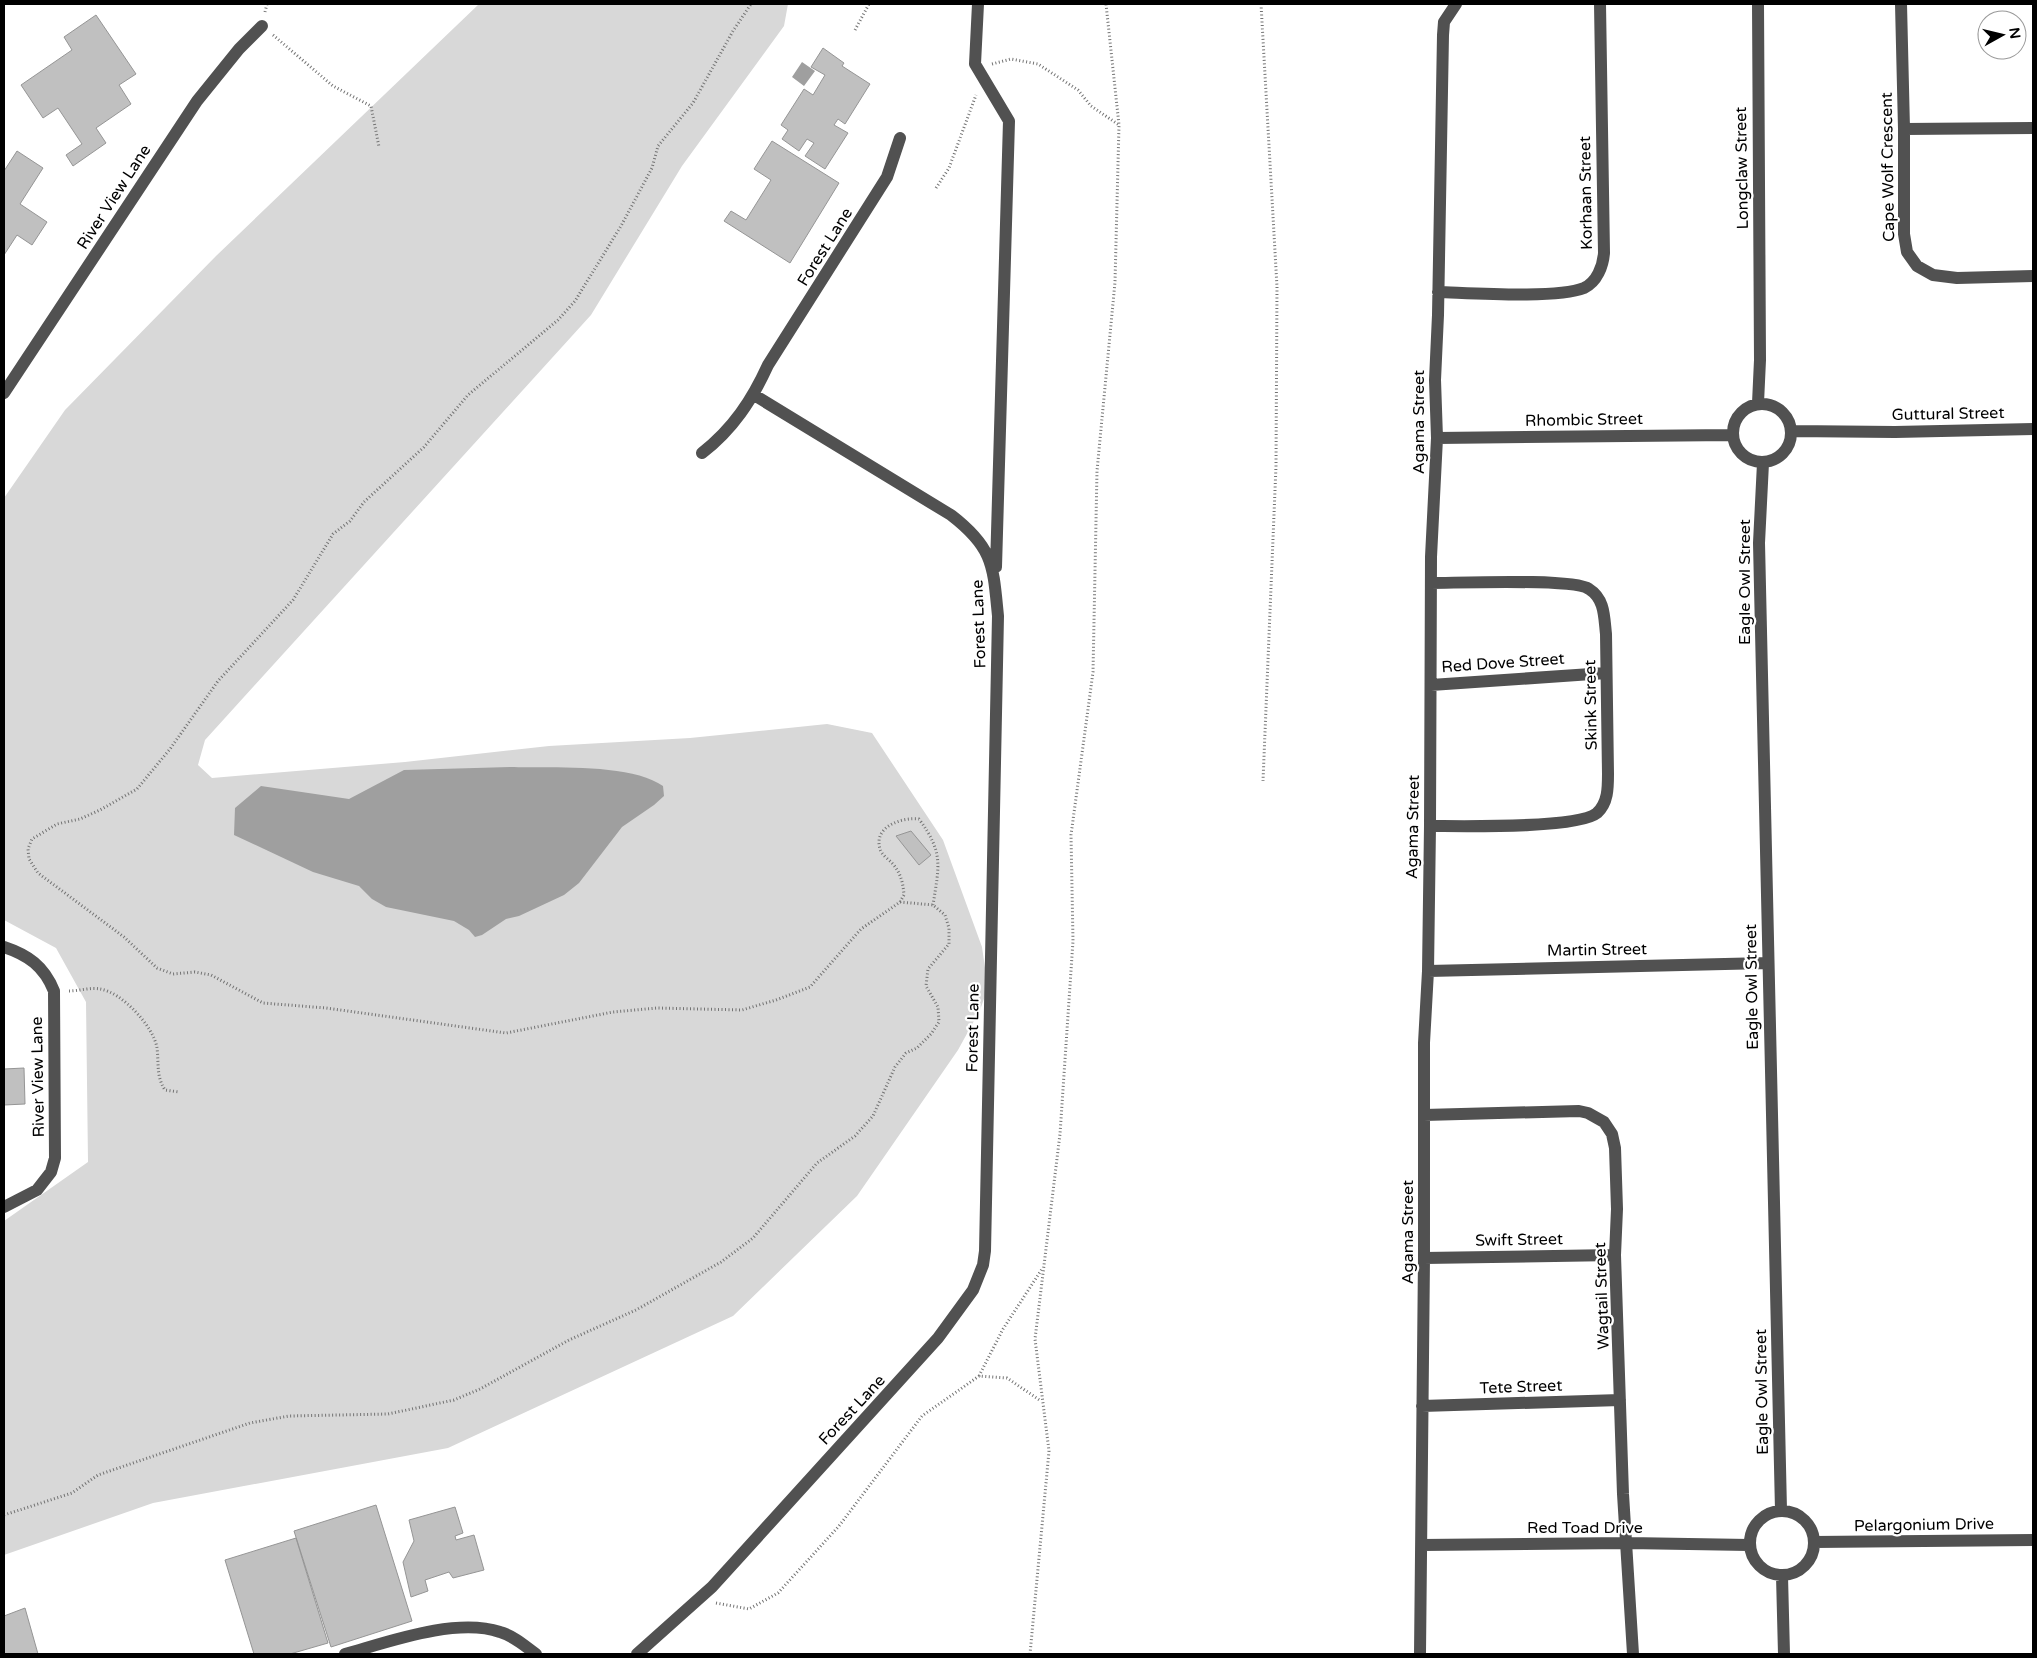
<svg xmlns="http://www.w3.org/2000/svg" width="2037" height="1658" viewBox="0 0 2037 1658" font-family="'Varela Round',sans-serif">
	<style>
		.green { fill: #d8d8d8 }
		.water { fill: #9f9f9f }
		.building { fill: #c0c0c0; stroke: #959595 }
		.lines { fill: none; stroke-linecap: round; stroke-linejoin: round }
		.path { stroke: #737373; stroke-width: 3; stroke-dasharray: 1 2.5; stroke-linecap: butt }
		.minor { stroke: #515151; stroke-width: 12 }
		.labels { text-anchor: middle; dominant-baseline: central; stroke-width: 4.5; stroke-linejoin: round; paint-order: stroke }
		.street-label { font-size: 16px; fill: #000; stroke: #fff }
	</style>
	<rect width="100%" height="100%" fill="#fff"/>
	<!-- green -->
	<path class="green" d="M479,4h309l-4,22 -102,140 -91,149 -386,425 -7,25 14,13 193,-16 144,-16 141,-8 137,-14 45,9 71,107 39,107 4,28v18l-6,17 -22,40 -101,146 -124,120 -285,132 -295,55 -149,52v-334l84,-59 -2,-160 -30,-54 -52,-28v-422l61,-88 151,-154z"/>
	<!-- water -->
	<path class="water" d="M802,62l13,9 -11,15 -12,-9z
		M510,767c39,1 122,-4 153,19l1,10 -10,9 -32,22 -43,56 -15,12 -45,21 -13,3 -24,16 -7,2 -6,-7 -15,-9 -68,-14 -14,-8 -13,-13 -46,-14 -79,-37 1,-27 26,-22 88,13 55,-29z"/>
	<!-- building -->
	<path class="building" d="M96,15l40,59 -17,11 12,19 -35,24 10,15 -33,23 -7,-11 16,-11 -24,-36 -15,10 -22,-33 51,-35 -8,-13z
		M823,48l21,15 -2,3 28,18 -25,40 -7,-5 -4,6 14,8 -23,36 -20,-13 9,-13 -7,-4 -8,12 -17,-12 6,-9 -7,-5 23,-36 9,6 12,-20 -14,-8z
		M772,141l67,42 -49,80 -66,-42 7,-10 15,9 25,-40 -17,-11z
		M17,151l26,17 -23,36 27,18 -15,23 -15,-10 -13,20v-84z
		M911,831l20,24 -12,10 -23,-29z
		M24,1068l1,36 -21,1v-36z
		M376,1505l36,116 -81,26 -37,-116z
		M455,1507l8,26 -8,3 1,4 18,-5 10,35 -31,8 -4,-6 -24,8 3,11 -17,6 -8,-35 11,-21 -5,-21z
		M296,1538l32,105 -38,11h-36l-29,-94z
		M25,1608l13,46h-34v-38z"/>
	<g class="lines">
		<!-- path -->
		<path class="path" d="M1261,4l16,283 -1,179 -13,315
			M265,12l2,-8
			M855,30l14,-26
			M273,35l60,51 38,20 8,41
			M992,64l19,-5 27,5 40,26 13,16 28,19
			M936,188l13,-20 27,-73
			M900,902l4,-7c-1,-12 -3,-22 -12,-32 -4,-4 -11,-9 -12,-14 -7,-23 23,-32 39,-30 25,34 20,47 14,86
			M69,991c10,0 22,-4 31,-2 22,3 54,38 57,59 2,16 -1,28 8,42l14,2
			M979,1376l24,-47 39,-60
			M4,1515l68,-22 26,-18 152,-52 39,-7 99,-2 66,-14 26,-11 89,-49 67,-30 85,-48 32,-24 64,-75 38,-27 18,-20 22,-49 11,-14 11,-5 14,-14 8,-12 -1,-15 -12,-21 2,-17 21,-25v-16l-4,-13 -12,-10 -33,-3 -39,27 -51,58 -34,13 -34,10 -85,-2 -44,4 -107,21 -180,-25 -63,-5 -52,-28 -16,-3 -22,2 -16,-6 -33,-31 -86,-64 -9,-14 -1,-10 4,-10 25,-15 23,-5 20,-9 37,-21 33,-40 48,-68 75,-81 40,-66 17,-13 14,-19 60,-55 44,-52 90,-75 17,-19 46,-75 31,-58 6,-22 35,-43 40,-72 18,-27
			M716,1603l33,6 29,-16 61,-67 83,-110 57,-40 28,2 34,23
			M1030,1654l19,-203 -14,-112 25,-205 13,-193 -2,-106 22,-163 4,-201 18,-189 4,-157 -13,-121"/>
		<!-- minor -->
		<path class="minor" d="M978,4l-3,60 34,57 -13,446
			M1758,4l2,356 -2,43
			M1901,4l3,125v105l3,18 10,14 16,9 24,3 76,-2
			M1904,129l129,-1
			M1438,292c33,1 119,7 146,-4 13,-6 19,-22 20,-35l-4,-249
			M4,393l193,-292 42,-52 23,-23
			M1733 433a29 29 0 1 1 58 0a29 29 0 1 1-58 0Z
			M1791,431l104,1 138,-3
			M1437,438l295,-3
			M702,453c31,-24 50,-53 66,-88l119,-188 13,-39
			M1763,463l-4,80 22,967
			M1431,685l175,-12
			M1430,826c30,0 148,3 167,-13 11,-10 11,-25 11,-39l-2,-140c-2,-17 -1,-35 -17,-45 -16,-11 -131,-6 -158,-6
			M4,947c24,8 40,19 50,44l1,167 -4,14 -14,18 -33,17
			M1428,971l339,-8
			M1424,1115l155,-4 9,2 16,9 8,12 3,14 2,61 -2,46 8,239 10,160
			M1424,1258l191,-3
			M1422,1406l198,-6
			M1750 1543a32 32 0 1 1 64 0a32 32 0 1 1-64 0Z
			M1814,1542l219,-2
			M1422,1545l206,-2 121,2
			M1782,1576l2,78
			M345,1654c43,-12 111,-37 155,-22 14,4 25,14 36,22
			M637,1654l75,-67 226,-249 35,-48 10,-25 2,-14 13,-635c-5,-50 -4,-68 -47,-101l-197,-120
			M1420,1654l4,-396v-215l4,-72 2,-145 1,-269 6,-119 -2,-58 3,-65 5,-280 1,-13 12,-18"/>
	</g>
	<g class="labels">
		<!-- street labels -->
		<g class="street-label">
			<text transform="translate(1888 167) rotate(-91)">Cape Wolf Crescent</text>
			<text transform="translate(1742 168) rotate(-91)">Longclaw Street</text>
			<text transform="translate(1586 193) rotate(-91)">Korhaan Street</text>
			<text transform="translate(114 197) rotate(-57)">River View Lane</text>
			<text transform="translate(825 247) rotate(-58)">Forest Lane</text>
			<text transform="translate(1948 414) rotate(-1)">Guttural Street</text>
			<text transform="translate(1584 420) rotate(-1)">Rhombic Street</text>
			<text transform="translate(1419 422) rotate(-90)">Agama Street</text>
			<text transform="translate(1745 582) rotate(-90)">Eagle Owl Street</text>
			<text transform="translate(979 624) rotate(-92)">Forest Lane</text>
			<text transform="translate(1503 663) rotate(-4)">Red Dove Street</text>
			<text transform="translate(1591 705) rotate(-91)">Skink Street</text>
			<text transform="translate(1413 827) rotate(-89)">Agama Street</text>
			<text transform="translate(1597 950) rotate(-1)">Martin Street</text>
			<text transform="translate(1752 987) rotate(-91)">Eagle Owl Street</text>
			<text transform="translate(973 1028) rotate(-89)">Forest Lane</text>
			<text transform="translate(38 1077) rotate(-91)">River View Lane</text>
			<text transform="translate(1408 1232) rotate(-90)">Agama Street</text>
			<text transform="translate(1519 1240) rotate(-1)">Swift Street</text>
			<text transform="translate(1602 1296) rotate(-92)">Wagtail Street</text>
			<text transform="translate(1521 1387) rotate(-2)">Tete Street</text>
			<text transform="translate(1762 1392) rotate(-91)">Eagle Owl Street</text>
			<text transform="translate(852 1410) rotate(-47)">Forest Lane</text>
			<text transform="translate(1924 1525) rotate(-1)">Pelargonium Drive</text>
			<text x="1585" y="1528">Red Toad Drive</text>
		</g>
	</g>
	<!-- border -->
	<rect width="2037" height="1658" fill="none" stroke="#000000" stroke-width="10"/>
	<!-- north arrow -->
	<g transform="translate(2002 35) rotate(82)"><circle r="24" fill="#ffffff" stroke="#999999"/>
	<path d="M0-4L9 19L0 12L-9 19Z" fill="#000000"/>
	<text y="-8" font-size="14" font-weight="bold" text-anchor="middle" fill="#000000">N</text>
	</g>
</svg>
